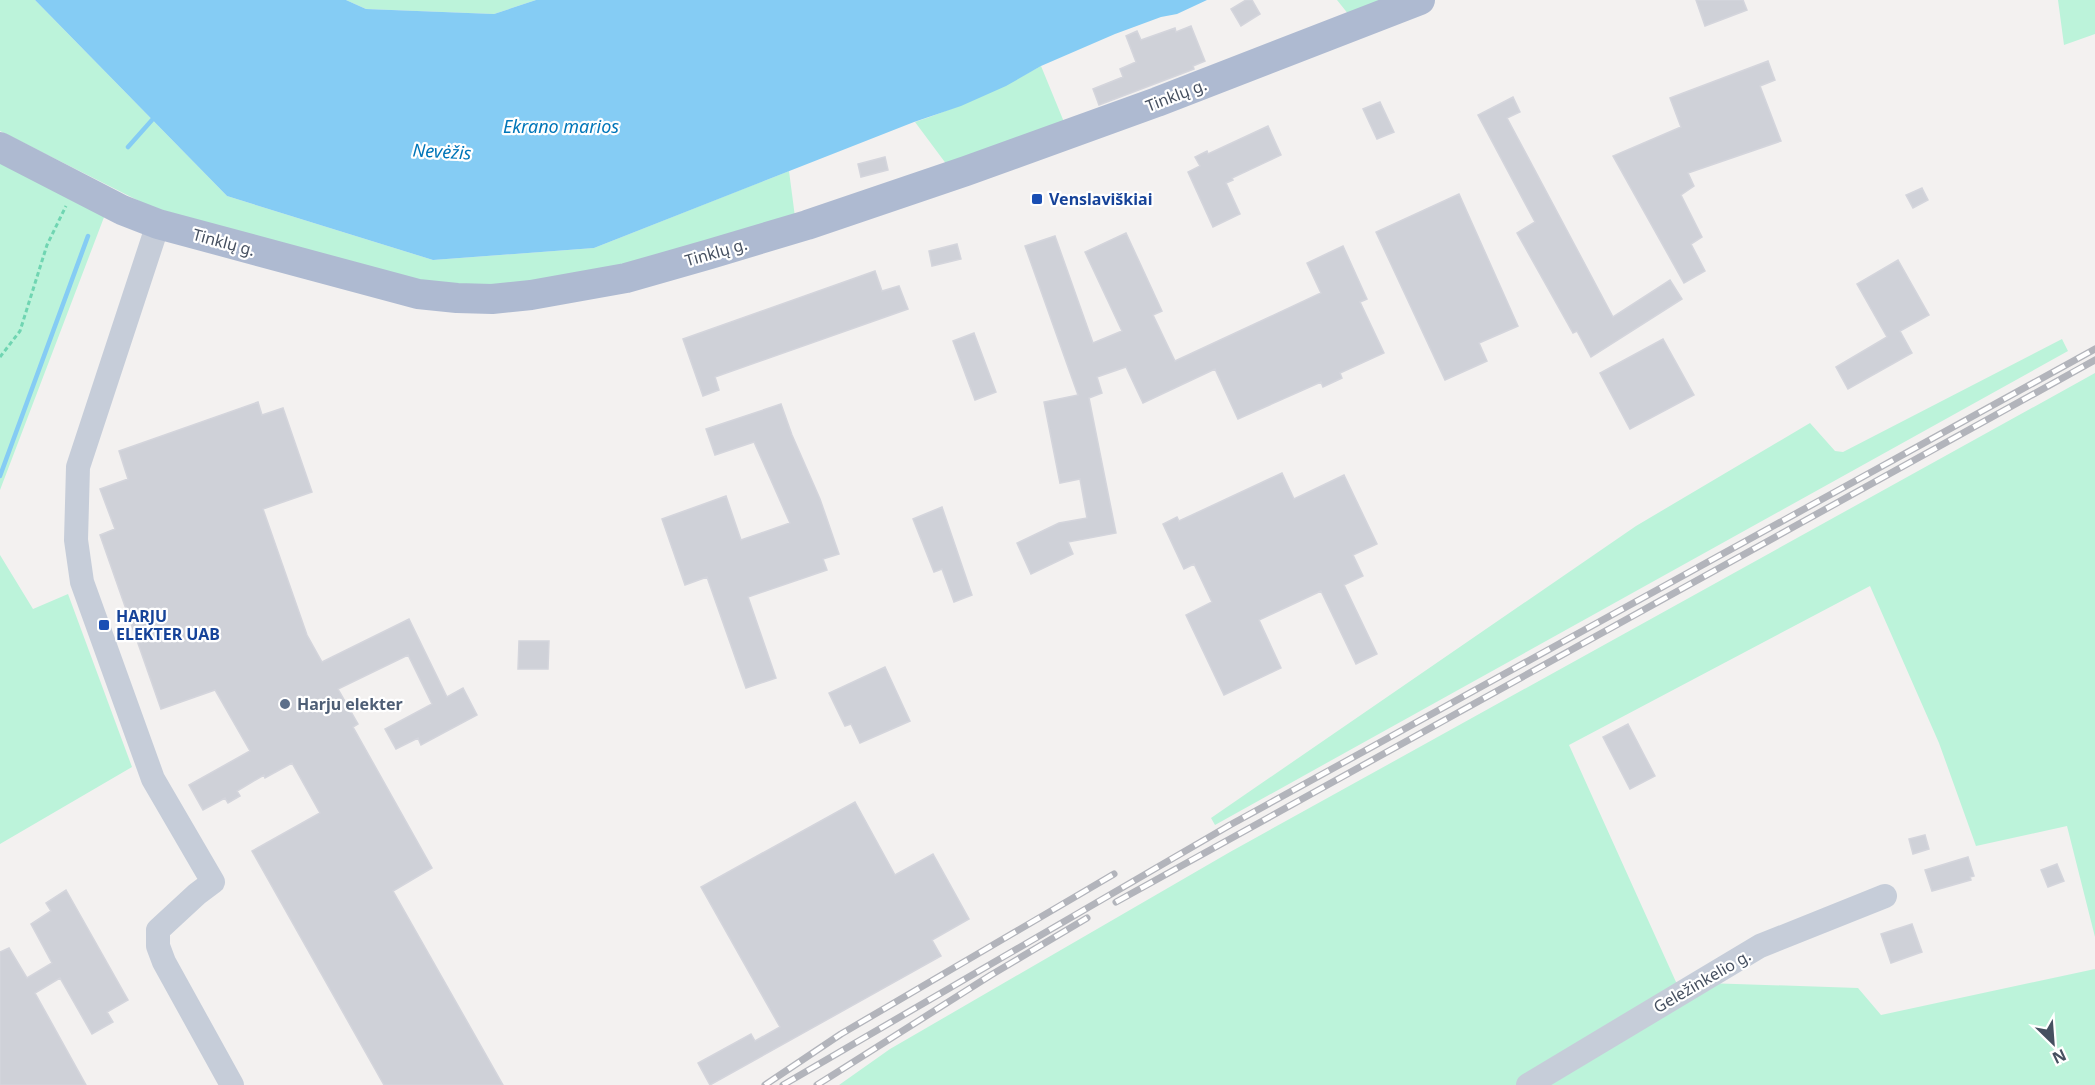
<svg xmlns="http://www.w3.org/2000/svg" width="2095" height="1085" viewBox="0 0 2095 1085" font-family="'Noto Sans',sans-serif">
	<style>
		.green { fill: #bcf3da }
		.water { fill: #85ccf4 }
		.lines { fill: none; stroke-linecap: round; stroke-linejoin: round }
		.stream { stroke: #85ccf4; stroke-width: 4.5 }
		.building { fill: #cfd1d8; stroke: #d4d5dc; stroke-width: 1.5 }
		.path { stroke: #70d5b2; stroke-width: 3; stroke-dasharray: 4.5 3; stroke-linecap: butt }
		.minor { stroke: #c6cdd9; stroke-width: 24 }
		.major { stroke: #aebad1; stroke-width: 30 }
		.rail-casing { stroke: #b2b4bb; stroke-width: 7 }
		.rail { stroke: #fff; stroke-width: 4.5; stroke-dasharray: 14; stroke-linecap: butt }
		.transit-dot { fill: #1a4fb4; stroke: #fff; stroke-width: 2 }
		.service-dot { fill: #5c6f8a; stroke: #fff; stroke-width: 2 }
		.labels { text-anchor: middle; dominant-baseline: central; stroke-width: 4.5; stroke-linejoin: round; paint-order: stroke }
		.street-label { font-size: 16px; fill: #465060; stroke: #fff }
		.transit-label { font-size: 16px; font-weight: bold; fill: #164399; stroke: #fff; text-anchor: start }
		.service-label { font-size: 16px; font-weight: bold; fill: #4e5e75; stroke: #fff; text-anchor: start }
		.water-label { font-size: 18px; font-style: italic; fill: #0076b9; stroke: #fff }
	</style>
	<rect width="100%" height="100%" fill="#f3f1f0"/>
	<!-- green -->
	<path class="green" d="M0,0h35l192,196 206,64 161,-12 195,-77 6,46 -168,49 -133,21 -75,-5 -268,-75 -151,-76z
		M346,0h190l-42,14 -128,-5z
		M1337,0h50l-38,15z
		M2058,0h37v34l-31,11z
		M1041,66l23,56 -117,43 -32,-43c44,-15 85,-33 126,-56z
		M0,152l106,60 -106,278z
		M2062,339l6,12 -853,474 -4,-7 425,-292 174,-103 25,28 8,1z
		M2095,373v564l-28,-111 -91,20 -37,-103 -69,-157 -301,159 107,237 182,6 23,27 214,-46v116h-1256l51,-36 340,-197z
		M0,555l33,54 35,-15 64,173 -132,77z"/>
	<!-- water -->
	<path class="water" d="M35,0h311l20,9 128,5 42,-14h671l-30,14 -16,3 -46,17 -74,32 -35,20 -45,20 -47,16 -320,126 -161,12 -206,-64z"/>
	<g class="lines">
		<!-- stream -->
		<path class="stream" d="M128,147l24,-27
			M0,476l88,-240"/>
	</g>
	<!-- building -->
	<path class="building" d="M1246,0h6l8,14 -19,12 -10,-17z
		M1696,0h47l4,10 -42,16z
		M1191,26l14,35 -12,5 1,3 -95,36 -6,-16 30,-12 -3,-8 16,-7 -10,-26 11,-5 4,9 34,-12 1,4z
		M1768,61l7,19 -15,6 21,55 -93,32 6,13 -13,9 21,42 -11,7 14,27 -21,12 -71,-127 68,-29 -11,-29z
		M1513,97l7,15 -13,6 106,199 57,-37 12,19 -91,58 -14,-26 -4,2 -56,-100 18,-11 -57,-107z
		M1380,102l14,30 -17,7 -14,-30z
		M1268,126l13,29 -49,23 1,2 -7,3 14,31 -27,13 -25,-55 12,-6 -5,-9 12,-6 1,3z
		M885,157l3,13 -27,7 -3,-13z
		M1922,188l6,12 -15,8 -7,-13z
		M1459,194l59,132 -39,17 8,18 -42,19 -69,-148z
		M1126,233l36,78 -9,4 22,46 146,-68 -14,-30 36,-17 24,53 -7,3 24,51 -44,20 2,5 -19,9 -2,-5 -83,37 -23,-50 -72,34 -17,-36 -29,10 5,16 -13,5 27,135 -48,9 5,12 -42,20 -14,-31 42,-20 28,-5 -7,-39 -20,4 -16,-81 34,-7 -53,-149 30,-10 38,107 29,-12 -37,-79z
		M957,244l4,15 -29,7 -3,-15z
		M1898,260l31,55 -29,16 12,22 -64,36 -12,-22 51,-30 -30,-53z
		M875,271l7,20 17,-5 9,23 -193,68 4,13 -16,6 -20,-57z
		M974,333l22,59 -21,8 -22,-59z
		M1663,339l31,56 -64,34 -30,-56z
		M258,402l4,13 21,-7 29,84 -49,17 44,126 15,27 87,-43 38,78 16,-9 14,27 -56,30 -3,-7 -22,11 -11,-20 47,-25 -24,-49 -70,34 20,35 -5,3 79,141 -39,23 110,194h-119l-132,-234 68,-38 -28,-50 -27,15 -1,-3 -27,16 3,5 -12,7 -3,-5 -22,12 -14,-25 61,-34 -35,-61 -54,19 -61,-174 15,-6 -15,-40 28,-10 -9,-28z
		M781,404l11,31 28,64 19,55 -16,5 4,11 -79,27 28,81 -30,10 -39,-111 -22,8 -23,-66 64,-23 15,44 49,-17 -36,-81 -39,13 -9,-26z
		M1282,473l12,26 50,-24 33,69 -24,11 10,21 -19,9 33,69 -21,10 -35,-73 -62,29 22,48 -57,27 -38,-80 26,-13 -18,-38 -10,5 -21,-45 14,-7 2,4z
		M942,507l30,88 -18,7 -12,-33 -8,3 -21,-53z
		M519,641h30l-1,28h-30z
		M885,667l25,54 -50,22 -9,-19 -6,2 -16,-33z
		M1628,724l27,52 -25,13 -27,-52z
		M855,802l40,73 38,-21 36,65 -37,21 9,16 -231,129 -12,-22 53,-29 4,7 25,-14 -79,-140z
		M1925,835l4,14 -16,5 -4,-15z
		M1968,857l6,19 -4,1 1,3 -39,11 -7,-21z
		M2057,864l7,17 -16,6 -7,-17z
		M66,890l62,110 -21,12 6,10 -21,12 -32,-56 -25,15 51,92h-86v-133l9,-4 18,30 25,-15 -21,-39 20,-13 -5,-8z
		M1912,924l10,28 -31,11 -10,-29z"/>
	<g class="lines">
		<!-- path -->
		<path class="path" d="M0,357l20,-26 27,-86 19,-39"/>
		<!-- minor -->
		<path class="minor" d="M158,224l-80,243 -2,73 6,42 71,197 60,103 -16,12 -39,36v16l6,16 68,123
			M1528,1085l232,-139 125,-50"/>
		<!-- major -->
		<path class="major" d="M0,147l122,63 36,14 260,70 39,4 35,1 39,-4 95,-17 84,-24 97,-29 159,-54 191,-69 263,-102"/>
		<defs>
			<path id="rail" d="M1116,902l979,-542
				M765,1085l76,-51 273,-160
				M783,1085l447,-260 865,-476
				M817,1085l174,-110 96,-57"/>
		</defs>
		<!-- rail casing -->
		<use href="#rail" class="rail-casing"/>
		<!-- rail -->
		<use href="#rail" class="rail"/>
	</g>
	<!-- markers -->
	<g class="transit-dot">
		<rect x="1031" y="193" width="12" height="12" rx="3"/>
		<rect x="98" y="619" width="12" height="12" rx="3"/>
	</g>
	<circle class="service-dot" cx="285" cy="704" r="6"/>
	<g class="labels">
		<!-- street labels -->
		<g class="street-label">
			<text transform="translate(1176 95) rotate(-21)">Tinklų g.</text>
			<text transform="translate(224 242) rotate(15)">Tinklų g.</text>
			<text transform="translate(716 252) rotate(-16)">Tinklų g.</text>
			<text transform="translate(1702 981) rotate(-30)">Geležinkelio g.</text>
		</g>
		<!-- transit labels -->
		<g class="transit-label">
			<text x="1049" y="199">Venslaviškiai</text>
			<text x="116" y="616">HARJU<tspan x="116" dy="18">ELEKTER UAB</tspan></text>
		</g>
		<!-- service labels -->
		<g class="service-label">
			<text x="297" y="704">Harju elekter</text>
		</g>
		<!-- water labels -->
		<g class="water-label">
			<text x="561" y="126">Ekrano marios</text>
			<text transform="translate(442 151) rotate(3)">Nevėžis</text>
		</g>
	</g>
	<!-- north arrow -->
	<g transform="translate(2053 1043) rotate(155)" stroke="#ffffff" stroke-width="4.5" paint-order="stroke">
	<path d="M0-4.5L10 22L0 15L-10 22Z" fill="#465060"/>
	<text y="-9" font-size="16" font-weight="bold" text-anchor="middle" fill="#465060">N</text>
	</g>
</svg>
